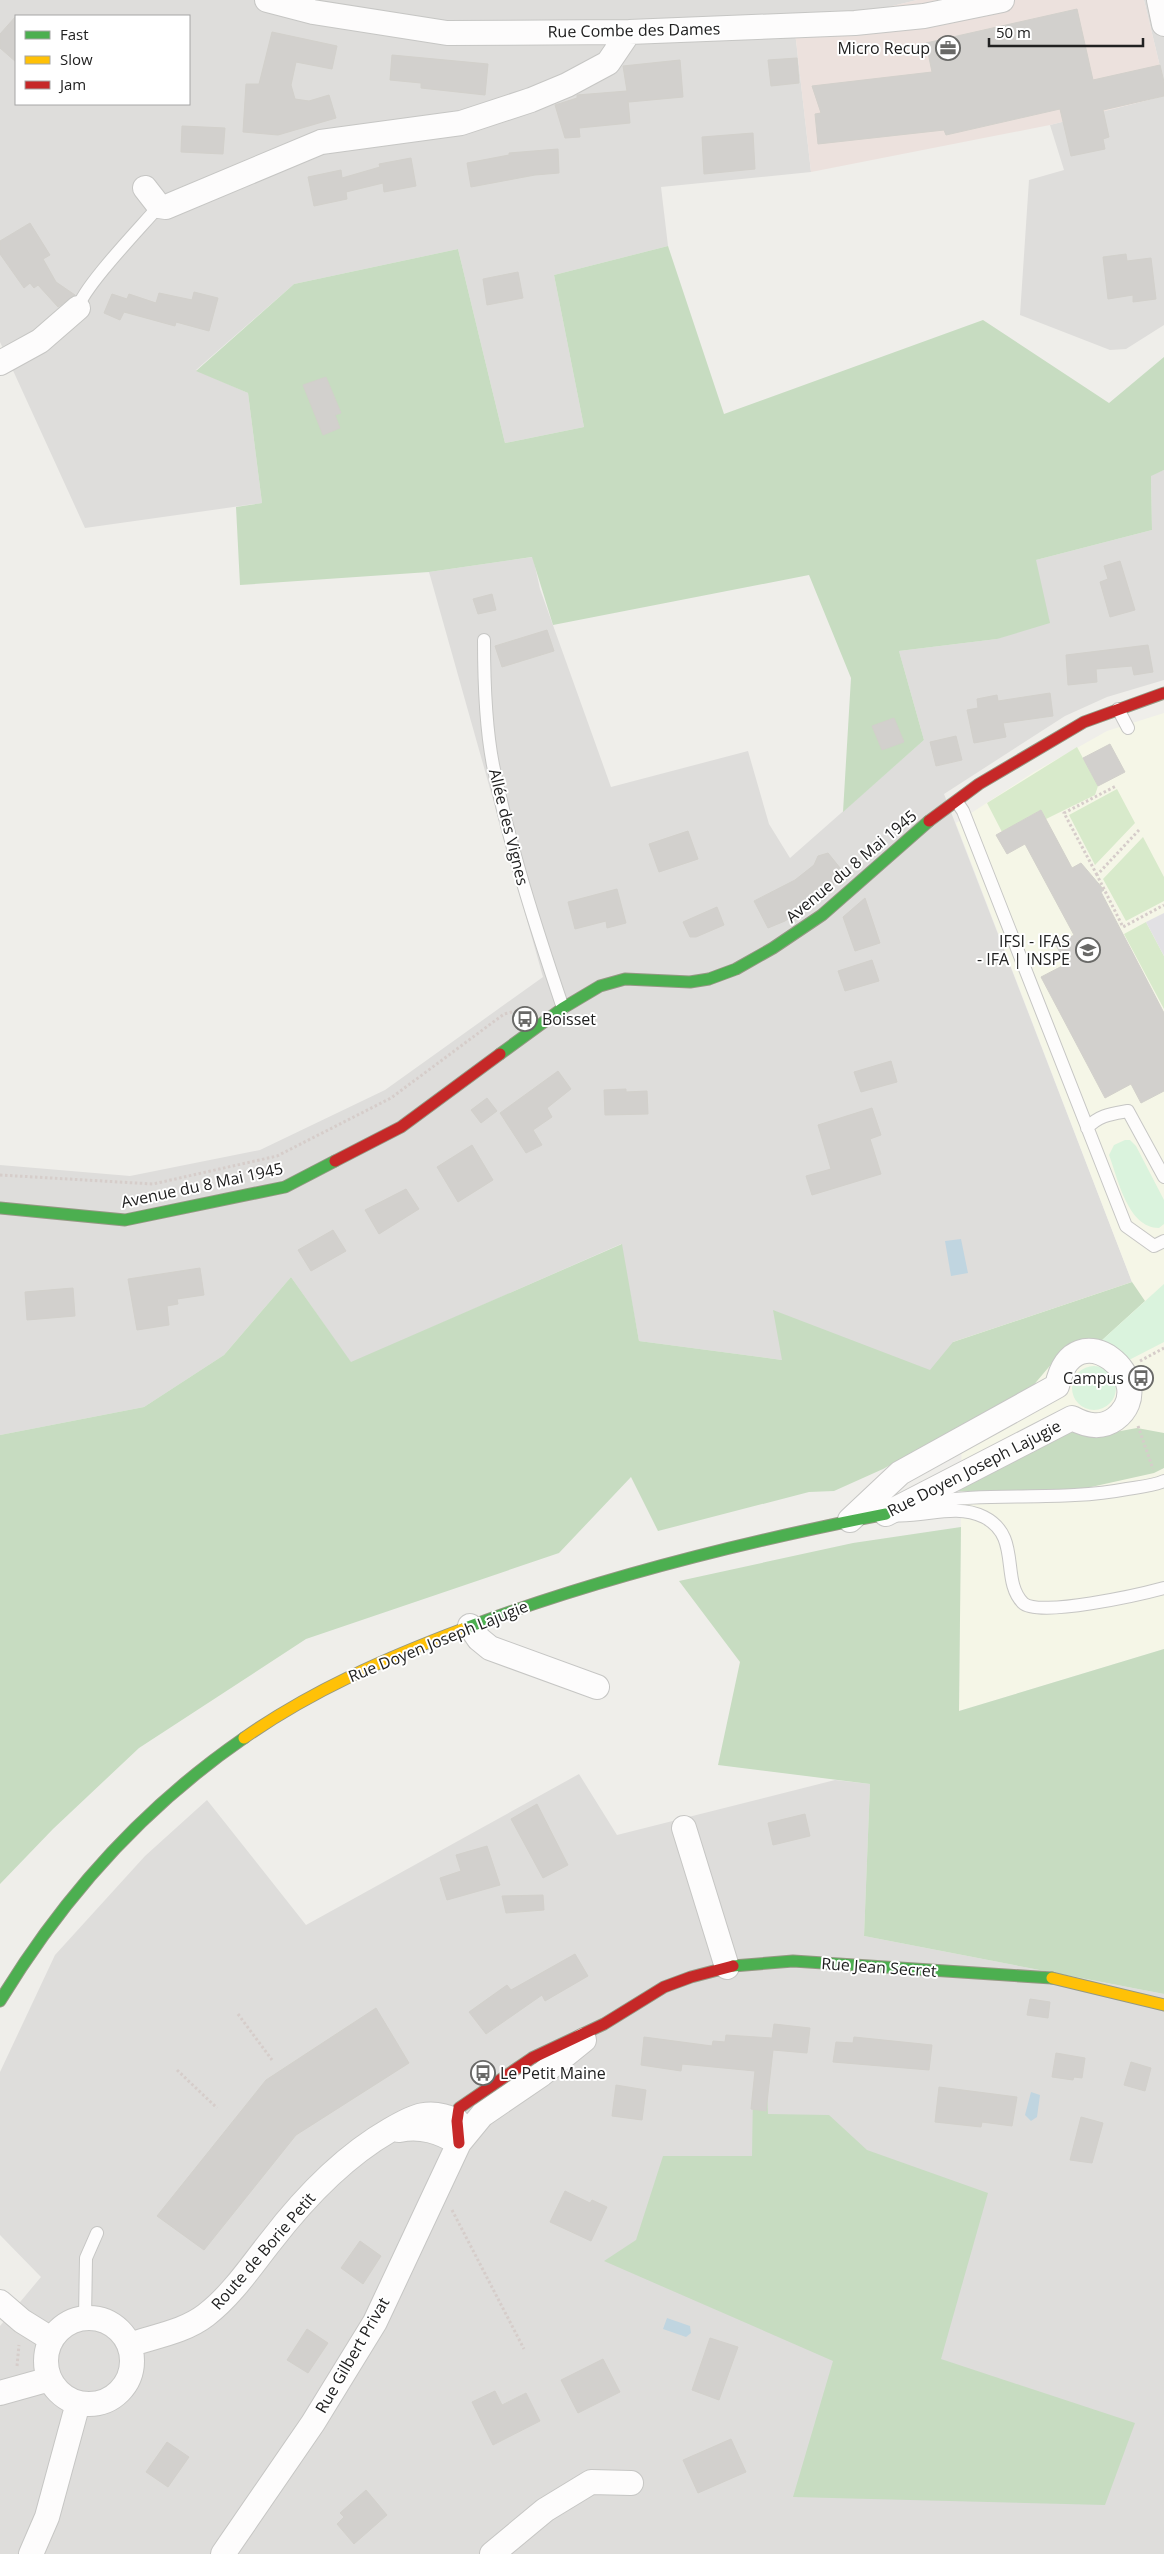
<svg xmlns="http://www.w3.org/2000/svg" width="1164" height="2554" viewBox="0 0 1164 2554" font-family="'Open Sans',sans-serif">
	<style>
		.residential { fill: #dedddb; fill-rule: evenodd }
		.commercial { fill: #ece1dd }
		.education { fill: #f5f6e7 }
		.grass { fill: #d8eacb }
		.forest { fill: #c7dcc1 }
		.park { fill: #daf3dd }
		.plaza { fill: #e2e1e4 }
		.water { fill: #c0d5e0 }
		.building { fill: #d2d0cd; stroke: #d2d0cb }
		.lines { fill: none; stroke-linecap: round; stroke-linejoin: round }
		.lane-casing { stroke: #c6c6c4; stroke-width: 14 }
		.street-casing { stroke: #c6c6c4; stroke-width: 26 }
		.fast-casing { stroke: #949883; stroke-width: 13 }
		.slow-casing { stroke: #949883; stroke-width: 13 }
		.jam-casing { stroke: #949883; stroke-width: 13 }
		.path { stroke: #d6cdca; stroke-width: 3; stroke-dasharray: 2.5 2.5; stroke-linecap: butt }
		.lane { stroke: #fdfcfc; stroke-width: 12 }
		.street { stroke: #fdfcfc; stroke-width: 24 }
		.fast { stroke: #4caf50; stroke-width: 11 }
		.slow { stroke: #ffc107; stroke-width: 11 }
		.jam { stroke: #c62828; stroke-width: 11 }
		.labels { text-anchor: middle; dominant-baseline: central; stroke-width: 4; stroke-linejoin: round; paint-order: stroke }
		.street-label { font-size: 16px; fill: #212121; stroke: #fff }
		.poi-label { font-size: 16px; fill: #212121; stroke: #fff; text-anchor: end }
	</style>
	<rect width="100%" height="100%" fill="#efeeea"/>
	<!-- residential -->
	<path class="residential" d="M0,0h917l-41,10 -83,4 18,158 -150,15 7,59 -114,29 30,152 -79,16 -47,-194 -164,35 -98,86 52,23 14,110 -177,25 -85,-186zM16,16h173v88h-173z
		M1144,0h20v83z
		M1164,96v229l-38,24 -16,1 -90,-35 9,-135 35,-10 -14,-45z
		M1164,470v210l-57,17 -42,19 -121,78 188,488 -179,60 9,58 -180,-40 -143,-19 -18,-97 -270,119 -60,-86 -67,78 -80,52 -144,28v-270l130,11 130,-26 125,-60 158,-113 -114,-405 104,-15 7,32 71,198 137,-36 21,73 21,34 134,-118 -25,-89 98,-12 39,-79 116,-30 -1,-55z
		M579,1774l38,61 218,-55 35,4 -6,152 300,58v560h-1164v-228l41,-49 -41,-42v-163l55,-117 90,-99 62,-56 99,125z"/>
	<!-- commercial -->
	<path class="commercial" d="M917,0h227l20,83v13l-114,29 -239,47 -18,-158 83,-4z"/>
	<!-- education -->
	<path class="education" d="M1164,713v936l-205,62 3,-311 -9,-58 179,-60 -176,-459 78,-51 73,-41z"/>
	<!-- grass -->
	<path class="grass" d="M1077,747l21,39 -3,9 -49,24 -5,-9 -39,22 -15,-29z
		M1117,789l18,34 -40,42 -26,-50z
		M1143,837l21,40v24l-38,20 -23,-42z
		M1146,922l18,34v53l-40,-75z"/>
	<!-- forest -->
	<path class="forest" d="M668,246l56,168 259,-94 126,83 55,-46v113l-13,6 1,54 -116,30 14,63 -53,16 -98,12 25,89 -81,72 8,-134 -42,-103 -256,50 -21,-68 -103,15 -189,13 -4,-78 26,-4 -14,-110 -52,-22 98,-87 164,-35 47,194 79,-16 -30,-152z
		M622,1244l17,97 143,19 -9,-50 157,60 23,-28 179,-60 13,19 -45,41 -41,13 -27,32 -149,82 -49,22 -25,1 -151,39 -27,-54 -72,76 -253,86 -167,109 -86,81 -53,55v-449l144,-28 80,-52 67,-78 60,85z
		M1137,1428l27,5v35l-10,5 -90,20 -113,-2 120,-59 28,3z
		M961,1527l-2,184 205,-62v345l-300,-58 6,-152 -152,-19 22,-103 -61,-81 174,-38z
		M753,2092l14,1 1,21 61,1 38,35 121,43 -47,166 194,64 -30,82 -312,-8 40,-136 -229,-100 32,-21 27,-84h89z"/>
	<!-- park -->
	<path class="park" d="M1125,1140h5l6,6 28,54v24l-5,4c-31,0 -41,-49 -50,-73l5,-10z
		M1164,1284v58l-35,18 -17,-15 -12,-3z
		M1072 1388a22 22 0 1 1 44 0a22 22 0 1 1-44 0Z"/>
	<!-- plaza -->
	<path class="plaza" d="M1164,913v43l-18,-34z"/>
	<!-- water -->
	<path class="water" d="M961,1239l7,34 -17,3 -6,-35z
		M1031,2092l9,3 -3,22 -6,4 -6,-6z
		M667,2318l23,8 1,7 -5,4 -23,-8z"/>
	<!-- building -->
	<path class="building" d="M1077,9l16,71 67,-15 4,17v14l-61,14 6,27 -6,2 2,10 -34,7 -11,-47 -114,26 -2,-5 -126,14 -3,-30 6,-1 -9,-27 120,-14 -6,-29z
		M16,16v46l-16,-14v-14z
		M272,32l65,14 -5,23 -36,-7 -5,23 4,14 14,2 20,-6 7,23 -58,17 -35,-3 3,-48h13z
		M392,55l96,9 -3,31 -64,-7v-5l-31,-3z
		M797,58l2,25 -28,3 -3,-26z
		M680,60l3,37 -54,5 -1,-2 2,23 -51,5 1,9 -15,1 -10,-33 22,-7v-3l50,-4 -4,-25z
		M182,126l43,2 -2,26 -42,-2z
		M753,133l2,36 -51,5 -2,-37z
		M558,149l1,24 -24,2 -64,12 -4,-24 42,-8v-2z
		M411,158l5,28 -32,6 -1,-9 -37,9 1,7 -33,7 -6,-29 33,-7 1,8 38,-11 -1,-3z
		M30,223l20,32 -7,4 13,23 19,13 -17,12 -20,-22 -4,3 -4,-5 -6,5 -24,-34v-13z
		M1126,254l1,7 24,-3 5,41 -23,3v-7l-25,4 -5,-42z
		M518,272l5,26 -36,7 -4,-26z
		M194,292l24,6 -9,33 -33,-9 -1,4 -51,-14 -4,8 -16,-7 8,-19 15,5 2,-5 27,9 3,-10 33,7z
		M326,377l15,36 -6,2 5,13 -17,7 -20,-50z
		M1120,561l15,49 -25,7 -10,-35 8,-3 -4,-13z
		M492,594l4,16 -18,4 -5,-15z
		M547,630l7,21 -52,16 -7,-21z
		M1148,645l5,27 -19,3 -2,-9 -36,3 1,13 -29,3 -2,-30z
		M1050,693l3,23 -50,7 3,14 -32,6 -7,-33 11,-2 -1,-9 20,-4 1,6z
		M894,718l10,24 -22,8 -10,-24z
		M956,736l6,24 -26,6 -6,-24z
		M1110,744l15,28 -27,14 -15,-28z
		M1041,810l31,58 9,-5 23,27 -3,2 63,121v78l-23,12 -10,-19 -26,14 -64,-121 25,-13 -10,-19 18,-10 -49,-91 -18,10 -11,-19z
		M688,831l10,28 -39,13 -10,-28z
		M828,853l17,21 -33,29 -27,18 -17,7 -14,-27 41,-21 19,-15 4,-9z
		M617,889l9,34 -19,5 -1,-7 -31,8 -7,-27z
		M865,898l15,45 -25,8 -12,-34z
		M717,907l7,18 -28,12h-6l-7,-15z
		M872,960l7,21 -34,10 -7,-20z
		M891,1061l6,21 -36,10 -7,-20z
		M558,1071l13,18 -24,19 5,9 -19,13 9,15 -16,8 -26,-40z
		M626,1089v3l21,-1 1,23 -43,1 -1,-25z
		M487,1098l10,13 -16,12 -10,-13z
		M872,1108l9,27 -11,4 11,35 -69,21 -6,-19 25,-7 -13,-44z
		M472,1145l21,35 -35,22 -21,-35z
		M406,1189l13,20 -40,25 -14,-24z
		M333,1230l13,21 -35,20 -13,-21z
		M200,1268l4,27 -27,4 1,5 -11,2 2,19 -32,5 -9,-51z
		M73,1288l2,28 -48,4 -2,-28z
		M537,1804l31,61 -25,13 -32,-59z
		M805,1814l5,22 -37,9 -5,-22z
		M487,1846l13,39 -53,15 -7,-22 21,-7 -5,-16z
		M543,1895l1,15 -38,3 -4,-17z
		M575,1954l13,22 -43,25 -3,-6 -56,39 -17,-22 38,-27 4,5z
		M1030,1999l20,3 -2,16 -21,-3z
		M376,2008l33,55 -113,72 -92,115 -47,-34 109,-136z
		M774,2024l36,4 -3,25 -34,-3 -7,61 -15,-2 4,-38 -73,-7 -1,7 -40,-6 3,-28 68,9 1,-5 12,1 1,-7 46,3z
		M854,2037l78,8 -3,25 -96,-8 3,-20 17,1z
		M1056,2053l29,5 -3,20 -8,-1 -1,3 -21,-3z
		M1131,2062l20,6 -6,23 -21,-6z
		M616,2085l30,5 -4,30 -30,-4z
		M939,2087l78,10 -5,29 -30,-4 -1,5 -46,-5z
		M1081,2117l22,6 -11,40 -22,-3z
		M565,2191l25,12 2,-3 15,7 -16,34 -41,-19z
		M360,2241l21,15 -18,28 -22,-16z
		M307,2329l21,14 -20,30 -21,-13z
		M710,2338l28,9 -19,53 -27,-10z
		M603,2359l17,33 -42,21 -17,-33z
		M495,2391l7,14 24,-12 14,28 -47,24 -21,-43z
		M731,2439l15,33 -48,21 -15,-33z
		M167,2442l22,15 -21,30 -22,-15z
		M366,2490l21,25 -33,29 -17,-20 7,-7 -4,-4z"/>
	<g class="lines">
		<defs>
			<path id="lane" d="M78,308c5,-21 64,-82 81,-102
				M484,640c0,41 1,84 9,125 17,83 43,163 70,243
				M1118,709l10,19
				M957,802l6,9 163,415 28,20 10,-5
				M1087,1128c12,-13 24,-14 41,-17l36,66
				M922,1503c67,-12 137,-1 205,-14 12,-2 26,-3 37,-8
				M891,1515c31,4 63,-13 93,2 38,19 16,63 39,86 15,15 119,-9 141,-15
				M85,2318l1,-60 11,-25"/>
			<path id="street" d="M267,0l46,12 134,21 182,-1 226,-9 69,-7 78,-16
				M1159,0l5,24
				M145,188l14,18 7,1 155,-65 140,-19 70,-23 36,-15 41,-22 21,-31
				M0,363l40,-22 38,-33
				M850,1520l50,-47 157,-87c17,-80 107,-4 58,33 -14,10 -28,7 -43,-1l-186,96
				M470,1626l9,13 11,9 107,39
				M684,1828l43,139
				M399,2130c22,-5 41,2 60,13
				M0,2302l22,19 29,18
				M46 2361a43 43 0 1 1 86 0a43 43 0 1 1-86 0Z
				M129,2345c26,-9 55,-13 77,-30 26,-20 45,-49 65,-74 33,-43 72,-84 119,-111 24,-14 39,-22 67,-9
				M0,2393l50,-14
				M31,2554l16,-37 31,-114
				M223,2554l90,-131 62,-101 84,-179 23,-28 60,-41 42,-34
				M492,2554l53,-44 46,-28 40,1"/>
			<path id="fast" d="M500,1054l63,-46 37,-22 25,-7 65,3 19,-3 27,-10 37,-21 49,-33 107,-94
				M0,1208l125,12 160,-33 50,-26
				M463,1629c137,-52 279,-87 423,-115
				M733,1966l60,-5 259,17
				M0,2001c63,-104 144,-194 244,-263"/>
			<path id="slow" d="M244,1738c67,-47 142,-80 219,-109
				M1052,1978l112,27"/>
			<path id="jam" d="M929,821l50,-37 105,-62 80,-29
				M335,1161l66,-34 99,-73
				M459,2143l-2,-22 2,-13 73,-50 72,-34 60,-37 27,-10 42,-11"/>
		</defs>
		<!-- lane casing -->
		<use href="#lane" class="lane-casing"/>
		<!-- street casing -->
		<use href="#street" class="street-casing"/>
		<!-- fast casing -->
		<use href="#fast" class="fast-casing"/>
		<!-- slow casing -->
		<use href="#slow" class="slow-casing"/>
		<!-- jam casing -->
		<use href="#jam" class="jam-casing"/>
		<!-- path -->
		<path class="path" d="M1139,830l-42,45 26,52 41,-22
			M1097,875l-33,-62 52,-27
			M0,1175l153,9 124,-28 114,-58 113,-84 12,-3
			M1140,1361l24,-13
			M1138,1426l15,43
			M238,2014l34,46
			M177,2070l40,38
			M452,2210l72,139
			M17,2366l2,-21"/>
		<!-- lane -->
		<use href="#lane" class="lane"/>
		<!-- street -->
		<use href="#street" class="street"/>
		<!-- fast -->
		<use href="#fast" class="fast"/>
		<!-- slow -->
		<use href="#slow" class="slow"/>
		<!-- jam -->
		<use href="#jam" class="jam"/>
	</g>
	<!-- icons -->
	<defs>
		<symbol id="office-ring" viewBox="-11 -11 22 22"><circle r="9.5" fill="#fff" stroke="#696967" stroke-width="1.5"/><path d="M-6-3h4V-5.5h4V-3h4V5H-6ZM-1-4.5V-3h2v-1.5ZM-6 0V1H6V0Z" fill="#696967"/></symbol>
		<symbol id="university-ring" viewBox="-11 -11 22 22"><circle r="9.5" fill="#fff" stroke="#696967" stroke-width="1.5"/><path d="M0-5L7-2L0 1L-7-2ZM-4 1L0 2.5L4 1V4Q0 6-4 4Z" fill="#696967"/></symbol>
		<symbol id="bus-ring" viewBox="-11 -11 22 22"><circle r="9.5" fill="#fff" stroke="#696967" stroke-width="1.5"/><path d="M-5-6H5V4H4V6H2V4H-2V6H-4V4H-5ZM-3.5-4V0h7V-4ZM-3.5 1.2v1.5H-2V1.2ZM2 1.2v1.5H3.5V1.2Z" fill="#696967"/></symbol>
	</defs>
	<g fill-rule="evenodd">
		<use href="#office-ring" x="934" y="34" width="28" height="28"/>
		<use href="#university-ring" x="1074" y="936" width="28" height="28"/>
		<use href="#bus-ring" x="511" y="1005" width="28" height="28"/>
		<use href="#bus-ring" x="1127" y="1364" width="28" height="28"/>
		<use href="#bus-ring" x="469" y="2059" width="28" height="28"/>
	</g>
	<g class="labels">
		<!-- street labels -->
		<g class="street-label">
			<text transform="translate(634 30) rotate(-1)">Rue Combe des Dames</text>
			<text transform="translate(509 827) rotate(76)">Allée des Vignes</text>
			<text transform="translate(851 866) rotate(-40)">Avenue du 8 Mai 1945</text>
			<text transform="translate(202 1185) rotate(-12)">Avenue du 8 Mai 1945</text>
			<text transform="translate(974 1468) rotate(-27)">Rue Doyen Joseph Lajugie</text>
			<text transform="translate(438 1641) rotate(-22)">Rue Doyen Joseph Lajugie</text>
			<text transform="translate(879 1967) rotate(4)">Rue Jean Secret</text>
			<text transform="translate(263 2251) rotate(-49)">Route de Borie Petit</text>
			<text transform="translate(352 2355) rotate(-60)">Rue Gilbert Privat</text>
		</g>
		<!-- poi labels -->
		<g class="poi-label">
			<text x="930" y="48">Micro Recup</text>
			<text x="1070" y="941">IFSI - IFAS<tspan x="1070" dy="18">- IFA | INSPE</tspan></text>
			<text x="542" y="1019" text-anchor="start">Boisset</text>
			<text x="1124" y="1378">Campus</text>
			<text x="500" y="2073" text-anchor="start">Le Petit Maine</text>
		</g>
	</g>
	<!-- legend -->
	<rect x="15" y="15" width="175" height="90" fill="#ffffff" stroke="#a6a6a6"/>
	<rect x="25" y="31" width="25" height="8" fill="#4caf50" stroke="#a6a6a6"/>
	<text x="60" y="40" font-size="15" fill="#212121">Fast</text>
	<rect x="25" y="56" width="25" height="8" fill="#ffc107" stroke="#a6a6a6"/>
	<text x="60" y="65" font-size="15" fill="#212121">Slow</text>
	<rect x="25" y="81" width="25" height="8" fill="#c62828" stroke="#a6a6a6"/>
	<text x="60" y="90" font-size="15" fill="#212121">Jam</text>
	<!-- scale -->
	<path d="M989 38v8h154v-8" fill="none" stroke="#212121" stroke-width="2.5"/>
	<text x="996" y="38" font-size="15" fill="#212121" stroke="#ffffff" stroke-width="4" paint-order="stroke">50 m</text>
</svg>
